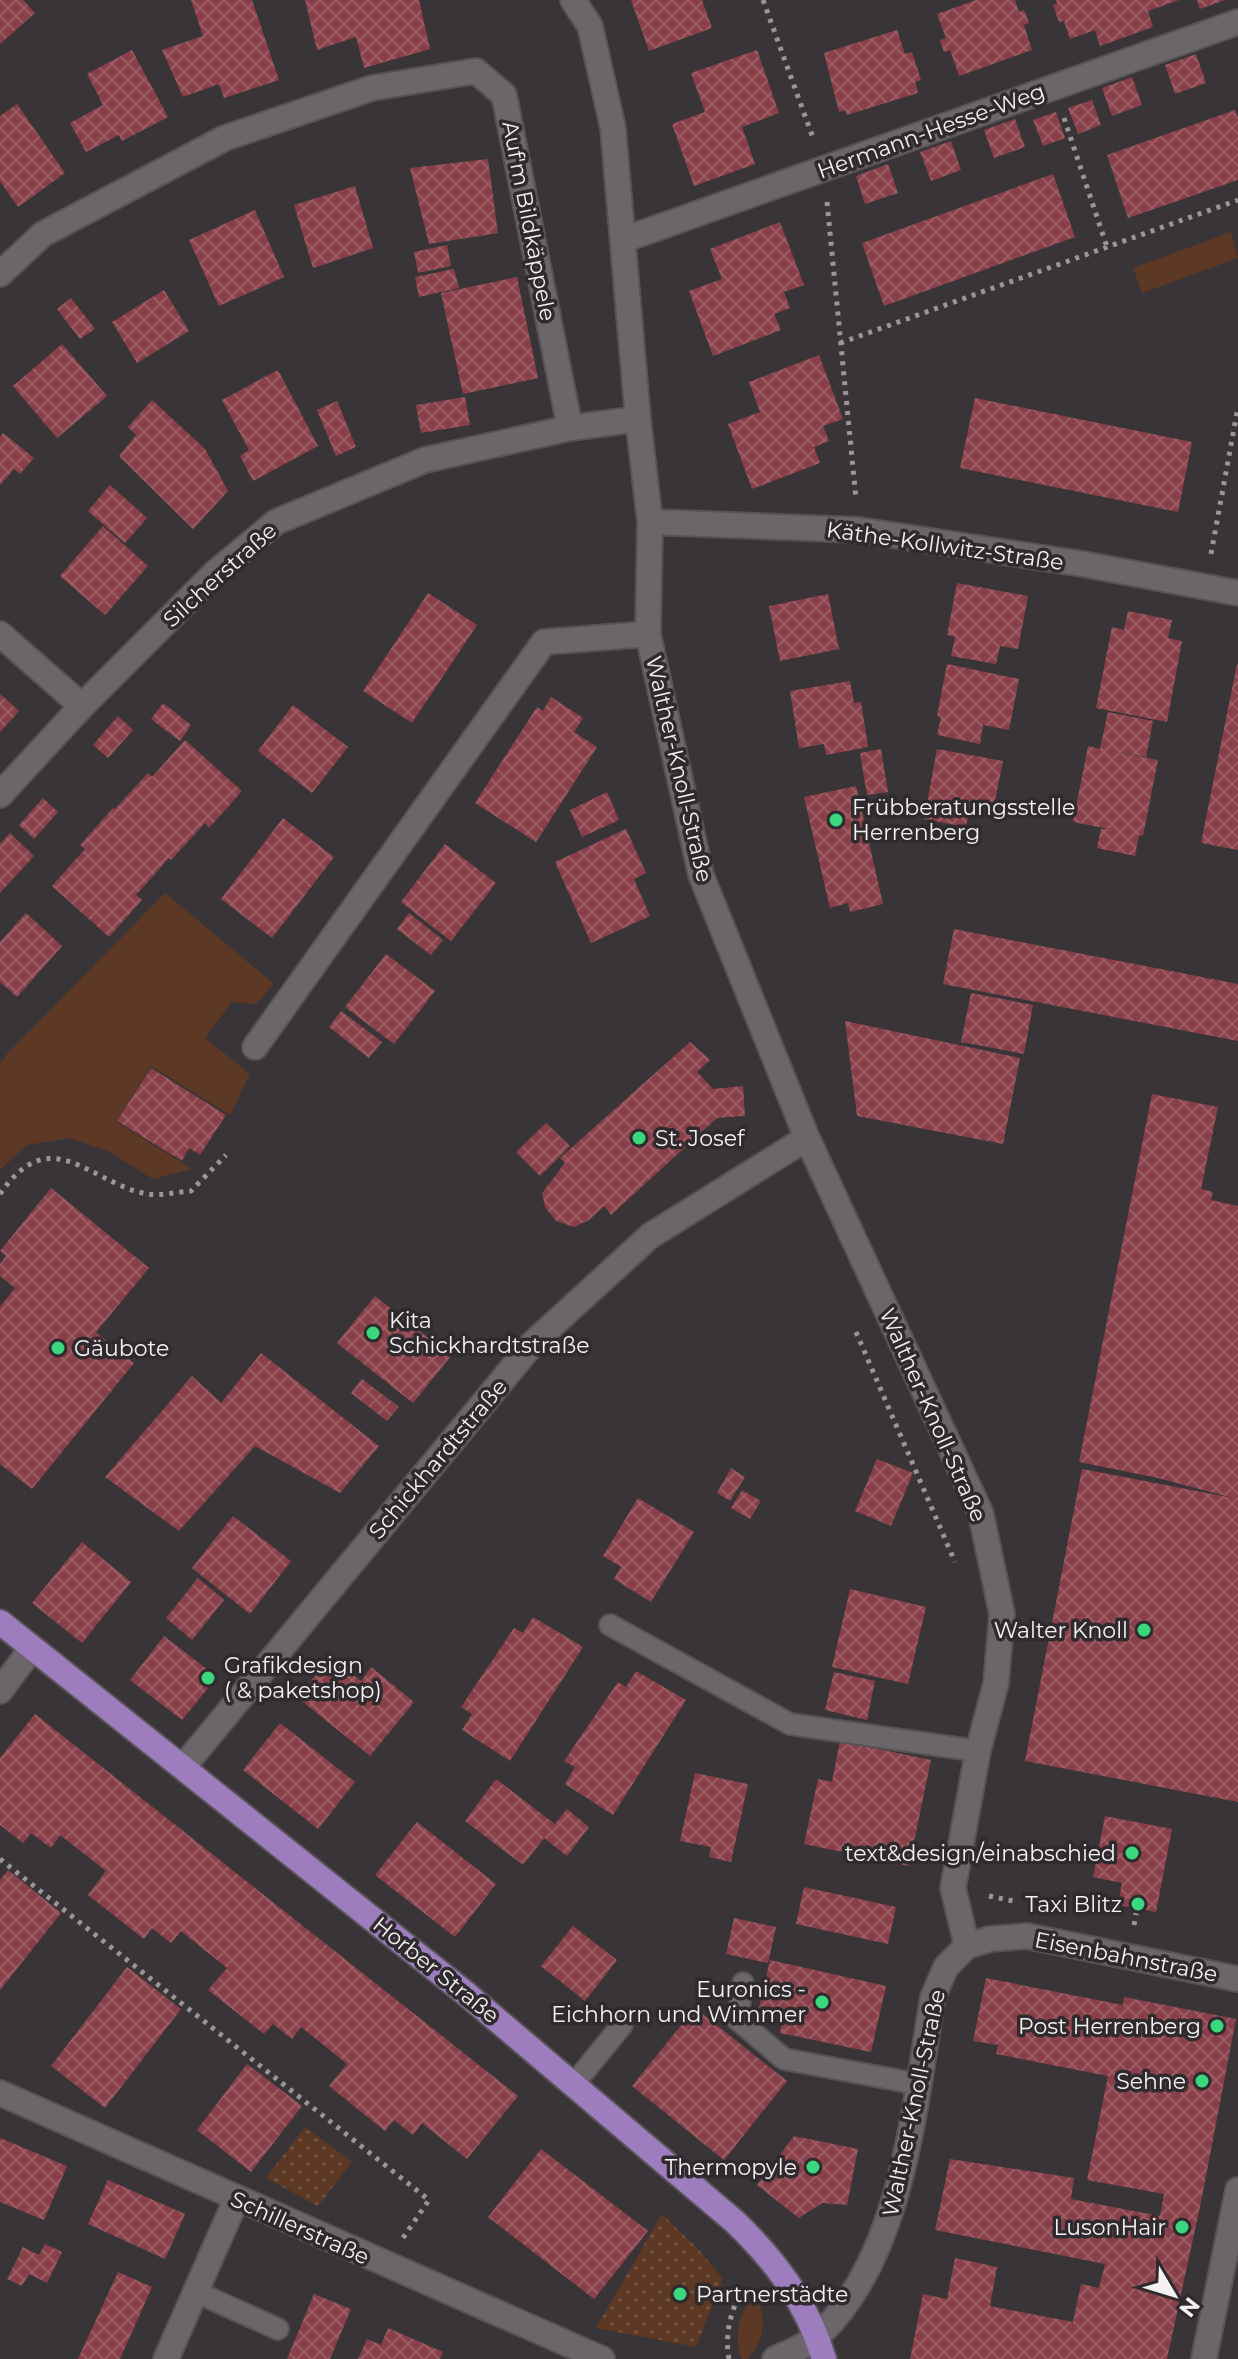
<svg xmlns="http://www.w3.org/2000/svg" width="1238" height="2359" viewBox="0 0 1238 2359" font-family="Montserrat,sans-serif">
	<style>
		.grass { fill: #5d3925 }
		.park { fill: url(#park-dots) }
		.building { fill: url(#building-cross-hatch) }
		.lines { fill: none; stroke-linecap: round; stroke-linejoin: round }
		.lane-casing { stroke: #575355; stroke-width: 24 }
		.street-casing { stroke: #575355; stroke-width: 28 }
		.primary-casing { stroke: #575355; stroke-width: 28 }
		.path { stroke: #9b9799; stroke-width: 5; stroke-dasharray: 4 6; stroke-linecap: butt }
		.lane { stroke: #6b6669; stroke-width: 20 }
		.street { stroke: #6b6669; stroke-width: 24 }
		.primary { stroke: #9d7dbe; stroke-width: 24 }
		.poi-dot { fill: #3ad77f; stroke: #2f2a2d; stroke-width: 3 }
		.labels { text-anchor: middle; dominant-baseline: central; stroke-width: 7; stroke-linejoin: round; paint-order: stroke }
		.street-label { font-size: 22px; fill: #f4f1f3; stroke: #2f2a2d }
		.poi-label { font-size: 22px; fill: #f4f1f3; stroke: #2f2a2d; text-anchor: end }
	</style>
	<defs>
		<pattern id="park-dots" width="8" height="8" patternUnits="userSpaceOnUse" patternTransform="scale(2)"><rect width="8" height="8" fill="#5d3925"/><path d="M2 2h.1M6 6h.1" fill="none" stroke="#755645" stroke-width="1.8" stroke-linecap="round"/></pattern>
		<pattern id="building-cross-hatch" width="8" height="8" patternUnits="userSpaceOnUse" patternTransform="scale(2)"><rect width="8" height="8" fill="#8a4049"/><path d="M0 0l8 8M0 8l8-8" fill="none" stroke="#9b5c64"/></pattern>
	</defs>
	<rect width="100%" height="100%" fill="#393437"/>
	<!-- grass -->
	<path class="grass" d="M1231,232l7,26 -96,35 -9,-25z
		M165,893l109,91 -18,20 -24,-2 -27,36 45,36 -20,41 -79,-49 -35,56 76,47 -39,10 -43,-27 -40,-14 -43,7 -27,25v-106l7,-10z
		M755,2297c14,20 8,44 -7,62h-6c-9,-20 -4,-48 13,-62z"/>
	<!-- park -->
	<path class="park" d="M305,2127l47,35 -34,44 -52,-28z
		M662,2214l37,36 24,29 -27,68 -100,-19z"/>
	<!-- building -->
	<path class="building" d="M0,0h23l12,13 -35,31z
		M191,0h61l27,80 -55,18 -5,-14 -36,13 -21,-47 41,-14z
		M305,0h114l11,49 -66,19 -8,-31 -39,13z
		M631,0h71l10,28 -63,23z
		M1015,0l4,12 5,-2 5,13 -5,2 8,25 -73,26 -9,-26 -6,2 -4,-12 6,-2 -9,-24 39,-14z
		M1056,0h123l-31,11 5,16 -53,19 -5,-16 -25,9 -6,-18 -5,1 -6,-17 4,-1z
		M1197,0h28l-25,9z
		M897,30l8,24 7,-2 9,28 -6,2 3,11 -71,22 -2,-5 -6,2 -15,-59z
		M132,50l36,67 -46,24 -3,-6 -33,17 -16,-29 33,-18 -16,-31z
		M757,50l22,63 -37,14 13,37 -61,22 -22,-62 33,-12 -14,-39z
		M1196,54l10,29 -31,11 -10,-29z
		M1132,77l10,28 -30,11 -10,-28z
		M1092,100l9,25 -23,9 -10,-26z
		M17,104l48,69 -47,34 -18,-26v-65z
		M1235,110l3,8v62l-110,38 -21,-63z
		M1056,112l9,26 -22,8 -10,-26z
		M1015,119l10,28 -31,11 -10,-28z
		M951,141l10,29 -30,11 -11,-29z
		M488,159l10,74 -69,11 -19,-76z
		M888,164l10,29 -33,11 -9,-28z
		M1053,174l22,63 -191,69 -22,-63z
		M355,186l18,62 -60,20 -19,-63z
		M255,210l29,67 -65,29 -30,-66z
		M780,222l24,63 -20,7 6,16 -16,6 7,16 -68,26 -24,-65 33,-12 -12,-30z
		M447,245l4,21 -33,7 -4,-21z
		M454,269l5,19 -40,9 -4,-20z
		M517,277l21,101 -75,16 -22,-101z
		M164,290l25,41 -52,32 -25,-41z
		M71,298l24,31 -15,10 -23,-30z
		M62,344l45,52 -50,42 -44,-52z
		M819,355l24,64 -20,7 6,15 -15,6 6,16 -68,26 -24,-65 32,-12 -11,-30z
		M278,370l40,76 -65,35 -13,-25 9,-6 -27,-50z
		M465,397l5,28 -49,8 -5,-28z
		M975,398l217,44 -14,70 -218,-44z
		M152,400l53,49 23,42 -35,38 -74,-73 17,-21 -8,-8z
		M337,401l19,46 -20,9 -19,-46z
		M3,433l31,25 -14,16 -6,-5 -14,16v-48z
		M110,485l37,33 -22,25 -37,-32z
		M103,526l45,40 -43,49 -45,-39z
		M957,583l71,13 -10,53 -18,-3 -4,18 -45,-8 4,-19 -8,-2z
		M428,593l49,32 -65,98 -49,-32z
		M828,594l11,55 -59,12 -11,-55z
		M1128,611l44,9 -4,18 14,3 -15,81 -71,-14 16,-81 12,3z
		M947,664l72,15 -10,51 -26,-5 -3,19 -43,-9 4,-18 -4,-1z
		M1237,664h1v186l-37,-7z
		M850,681l4,22 7,-1 7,45 -42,8 -2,-11 -25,4 -9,-57z
		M0,694l19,17 -19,21z
		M551,697l32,21 -9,14 23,15 -61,95 -61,-39 62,-96 6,4z
		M163,703l28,22 -11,16 -29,-22z
		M293,705l55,42 -36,46 -54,-42z
		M1108,712l45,9 -7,36 -41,-7 53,10 -15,76 -4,-1 -4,21 -38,-8 4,-19h8l-36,-7 15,-76 12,3z
		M118,716l15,14 -25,28 -15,-13z
		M185,740l57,51 -33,37 -4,-5 -34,37 -2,-2 -33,37 6,5 -33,37 -57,-51 33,-37 -5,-4 33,-37 2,1 33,-36 4,4z
		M881,749l7,43 -21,3 -7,-42z
		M937,749l66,12 -10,49 -23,-4 -4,21 -42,-8z
		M856,786l27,118 -33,8 -2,-9 -18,5 -26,-111z
		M607,792l12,28 -37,17 -12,-27z
		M43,798l15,14 -24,27 -15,-14z
		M283,818l51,39 -62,81 -51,-39z
		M626,829l20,44 -12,6 16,37 -59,27 -36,-81z
		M10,833l24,23 -34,37v-49z
		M445,844l51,39 -45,58 -50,-39z
		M26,913l36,33 -45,51 -17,-15v-40z
		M409,913l34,27 -12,15 -34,-26z
		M954,929l284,55v57l-295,-57z
		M386,954l49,37 -41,53 -49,-37z
		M971,993l62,12 -9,49 -63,-12z
		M341,1011l41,31 -13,16 -40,-31z
		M845,1021l175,37 -17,86 -146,-28z
		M690,1042l20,18 -13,12 16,17 30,-3 2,30 -28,2 -106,97 -7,-9 -15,14 -15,7 -18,-6 -11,-14 -3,-14 23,-30 -5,-5z
		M151,1068l75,47 -26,40 -11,-7 -7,13 -65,-40z
		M1152,1094l66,13 -17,82 12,3 -2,8 27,6v596l-213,-41 57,-292 151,29 -75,-20 -79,-16z
		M546,1123l24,23 -30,30 -24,-24z
		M51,1188l98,80 -53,64 38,31 -102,126 -32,-25v-157l15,-19 -15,-12v-12l6,-8 -6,-5z
		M375,1296l76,60 -38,47 -76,-60z
		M261,1353l118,93 -39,47 -85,-47 -76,85 -74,-54 87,-101 29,27z
		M362,1379l37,28 -12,14 -36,-28z
		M877,1459l36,14 -22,53 -36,-15z
		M731,1468l14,9 -15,24 -13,-8z
		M742,1490l19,11 -11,18 -19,-11z
		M638,1498l56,34 -43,70 -37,-23 7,-12 -18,-11z
		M233,1516l58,45 -41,53 -58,-46z
		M82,1542l49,40 -49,61 -50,-40z
		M198,1578l26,22 -32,40 -26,-22z
		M850,1589l76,18 -18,77 -76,-17z
		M533,1617l50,30 -73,114 -48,-31 10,-16 -11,-7 53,-79 9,5z
		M164,1636l53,41 -35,43 -52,-40z
		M331,1657l30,24 10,-14 43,35 -44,54 -73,-59z
		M636,1671l50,29 -73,115 -48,-31 10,-17 -11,-6 54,-79 8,5z
		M834,1672l41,9 -8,39 -42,-10z
		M35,1714l483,382 -51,63 -45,-36 -9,12 -19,-15 -9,11 -56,-45 18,-22 -46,-37 -9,12 -19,-15 -9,10 -56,-44 19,-22 -46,-37 -10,12 -19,-15 -8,11 -56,-44 18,-24 -46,-36 -9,13 -20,-15 -8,10 -23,-18v-67z
		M280,1723l75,59 -37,47 -75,-59z
		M840,1741l91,19 -22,106 -105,-22 14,-65 14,3z
		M695,1773l53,11 -17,78 -22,-5 2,-10 -31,-6z
		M496,1779l59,45 12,-15 22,18 -22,29 -23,-18 -21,27 -58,-44z
		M1105,1816l67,13 -16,83 -38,-7 4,-22 -29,-6z
		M417,1822l79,62 -41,53 -80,-62z
		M8,1870l53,43 -61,77v-110z
		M804,1887l92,20 -8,37 -92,-20z
		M734,1918l42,9 -8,36 -42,-9z
		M573,1926l44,34 -32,41 -44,-35z
		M770,1960l116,26 -15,66 -91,-19 2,-10 -25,-6z
		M127,1967l54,42 -76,99 -54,-42z
		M986,1978l137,27 1,-8 112,22 -35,183 -34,157h-257l13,-65 24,5 8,-41 42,9 -7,39 83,16 8,-38 18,4 6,-24 -170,-34 15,-71 124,19 -3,21 89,17 4,-22 -77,-14 21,-104 -112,-22 2,-9 -25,-4z
		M695,2008l92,73 -63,79 -92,-74z
		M247,2064l55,42 -51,66 -54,-42z
		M794,2136l64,13 -11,56 -25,-2 -23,15 -42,-33z
		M0,2138l67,28 -23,54 -44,-18z
		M541,2149l107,82 -54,68 -106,-82z
		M108,2180l77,34 -20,45 -77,-35z
		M45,2244l17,8 -15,31 -18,-9 -7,12 -15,-7 16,-32 16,8z
		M118,2272l34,15 -32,72h-42z
		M314,2294l37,15 -21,50h-43z
		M388,2328l55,24 -3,7h-82l9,-20 14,6z"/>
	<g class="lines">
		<defs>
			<path id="lane" d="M610,1625l180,99 188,27
				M743,1983l-6,36 47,40 134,25
				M574,2084l48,-59
				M196,2292l82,37"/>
			<path id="street" d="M573,0l17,26 23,102 25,291 12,103 -2,112 53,241 106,263 174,376 21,100 -6,69 -18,68 -25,137 14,58
				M623,240l615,-218
				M0,274l43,-40 182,-96 147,-50 104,-17 28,24 66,333
				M650,522l209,8 224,34 155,29
				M0,634l82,72
				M0,795l82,-89 134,-134 60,-50 149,-62 145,-32 68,-9
				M255,1047l289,-405 104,-8
				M0,1691l32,-43
				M184,1766l349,-423 117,-107 157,-98
				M0,2093l602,266
				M166,2359l70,-159
				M775,2359c14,-7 33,-13 44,-24 84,-79 95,-229 114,-338l13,-30 21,-21 23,-7 37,-3 211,43
				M1204,2359l34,-169"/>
			<path id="primary" d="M0,1622l464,370 270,229c42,40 73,82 90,138"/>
		</defs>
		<!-- lane casing -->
		<use href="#lane" class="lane-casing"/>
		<!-- street casing -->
		<use href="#street" class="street-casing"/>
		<!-- primary casing -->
		<use href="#primary" class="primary-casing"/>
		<!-- path -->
		<path class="path" d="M763,0l50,138
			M1064,118l43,129
			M827,202l29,297
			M840,343l398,-143
			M1211,554l27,-147
			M0,1194c51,-74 89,-11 147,0 13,2 31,-2 44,-3l35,-36
			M856,1332l99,230
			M0,1859l429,341 -26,38
			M989,1896l29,6
			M1134,1925l3,-17
			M729,2359c-5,-27 3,-53 17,-76"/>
		<!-- lane -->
		<use href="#lane" class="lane"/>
		<!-- street -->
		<use href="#street" class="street"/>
		<!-- primary -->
		<use href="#primary" class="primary"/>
	</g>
	<!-- markers -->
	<g class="poi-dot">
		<circle cx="836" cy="820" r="8"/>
		<circle cx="639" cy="1138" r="8"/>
		<circle cx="373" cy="1333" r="8"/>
		<circle cx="58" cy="1348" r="8"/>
		<circle cx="1144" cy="1630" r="8"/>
		<circle cx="208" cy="1678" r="8"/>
		<circle cx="1132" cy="1853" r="8"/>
		<circle cx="1138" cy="1904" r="8"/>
		<circle cx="822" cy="2002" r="8"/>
		<circle cx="1217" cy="2026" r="8"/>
		<circle cx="1202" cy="2081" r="8"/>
		<circle cx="813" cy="2167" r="8"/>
		<circle cx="1182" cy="2227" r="8"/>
		<circle cx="680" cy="2294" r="8"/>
	</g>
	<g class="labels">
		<!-- street labels -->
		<g class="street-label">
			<text transform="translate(931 131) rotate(-20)">Hermann-Hesse-Weg</text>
			<text transform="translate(529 221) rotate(79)">Auf'm Bildkäppele</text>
			<text transform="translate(945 546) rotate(8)">Käthe-Kollwitz-Straße</text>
			<text transform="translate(220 575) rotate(-42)">Silcherstraße</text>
			<text transform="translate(679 769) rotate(77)">Walther-Knoll-Straße</text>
			<text transform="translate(933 1415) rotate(66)">Walther-Knoll-Straße</text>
			<text transform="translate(438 1459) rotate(-50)">Schickhardtstraße</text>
			<text transform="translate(1126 1957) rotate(11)">Eisenbahnstraße</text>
			<text transform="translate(436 1970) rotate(39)">Horber Straße</text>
			<text transform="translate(914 2103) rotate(-78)">Walther-Knoll-Straße</text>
			<text transform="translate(300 2228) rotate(24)">Schillerstraße</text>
		</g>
		<!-- poi labels -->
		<g class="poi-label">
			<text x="852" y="807" text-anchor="start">Frübberatungsstelle<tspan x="852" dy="25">Herrenberg</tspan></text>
			<text x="655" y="1138" text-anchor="start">St. Josef</text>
			<text x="389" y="1320" text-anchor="start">Kita<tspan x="389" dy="25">Schickhardtstraße</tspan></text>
			<text x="74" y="1348" text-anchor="start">Gäubote</text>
			<text x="1128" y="1630">Walter Knoll</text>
			<text x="224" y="1665" text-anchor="start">Grafikdesign<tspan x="224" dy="25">( &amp; paketshop)</tspan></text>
			<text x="1116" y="1853">text&amp;design/einabschied</text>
			<text x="1122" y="1904">Taxi Blitz</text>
			<text x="806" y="1989">Euronics -<tspan x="806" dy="25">Eichhorn und Wimmer</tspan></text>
			<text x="1201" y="2026">Post Herrenberg</text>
			<text x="1186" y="2081">Sehne</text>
			<text x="797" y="2167">Thermopyle</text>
			<text x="1166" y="2227">LusonHair</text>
			<text x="696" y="2294" text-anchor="start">Partnerstädte</text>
		</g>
	</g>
	<!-- north arrow -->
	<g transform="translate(1174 2295) rotate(128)" stroke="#2f2a2d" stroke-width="6" paint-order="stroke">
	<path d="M0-6L14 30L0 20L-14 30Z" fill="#f4f1f3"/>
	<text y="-12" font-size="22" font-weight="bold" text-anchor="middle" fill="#f4f1f3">N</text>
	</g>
</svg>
